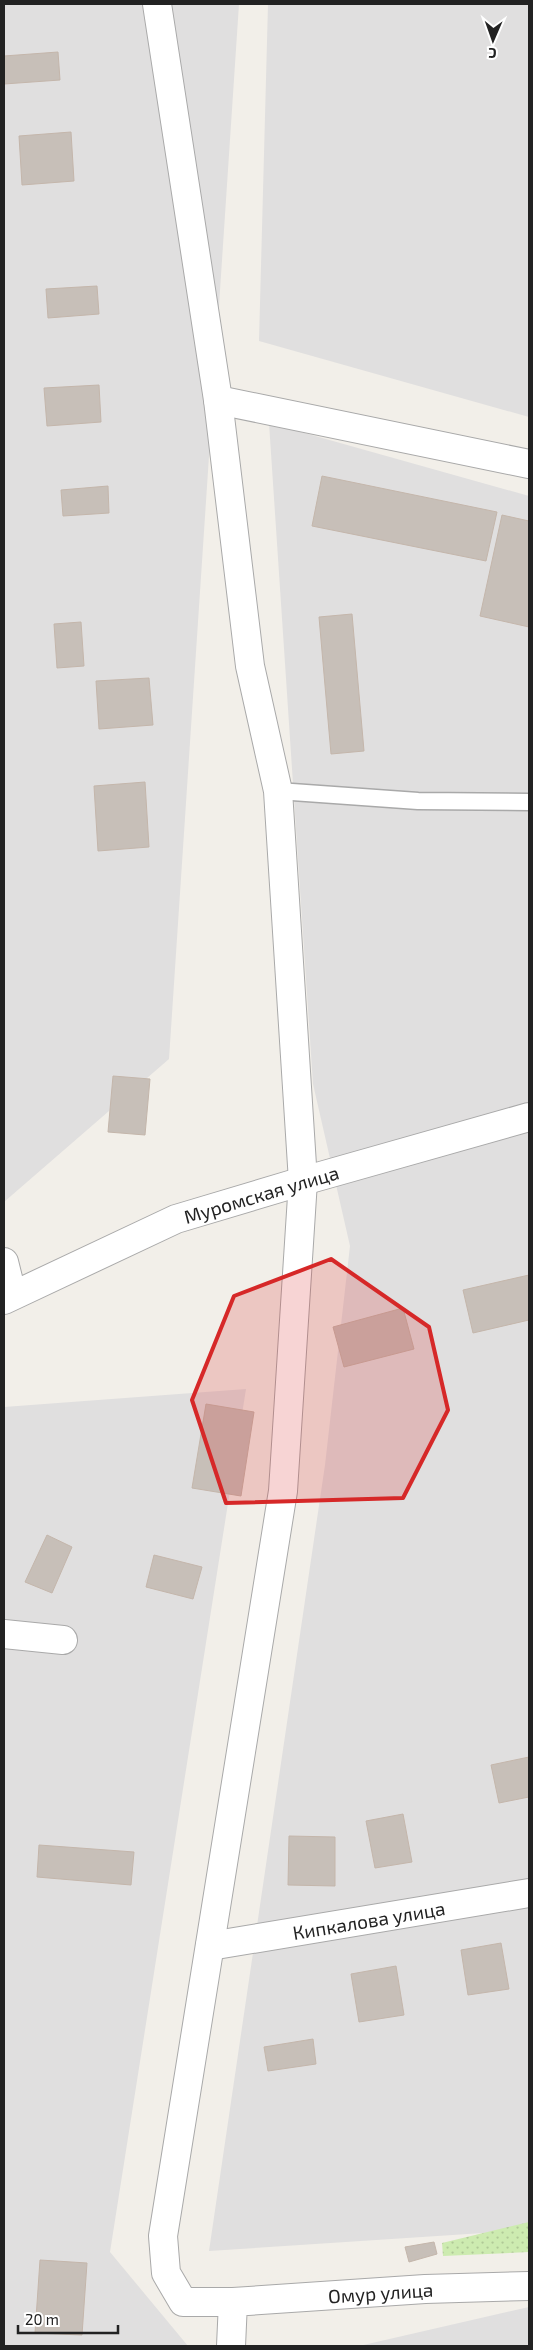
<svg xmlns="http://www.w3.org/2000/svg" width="533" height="2350" viewBox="0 0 533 2350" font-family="'Exo 2',sans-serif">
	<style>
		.residential { fill: #e0dfdf }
		.grass { fill: url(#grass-dots) }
		.building { fill: #c7bfb8; stroke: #c4b6ab }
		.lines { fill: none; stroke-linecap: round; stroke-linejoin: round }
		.service-casing { stroke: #a9a9a9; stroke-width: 19 }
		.minor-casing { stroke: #a9a9a9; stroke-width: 30 }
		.tertiary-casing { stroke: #a9a9a9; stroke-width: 30 }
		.service { stroke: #fff; stroke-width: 16 }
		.minor { stroke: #fff; stroke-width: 28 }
		.tertiary { stroke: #fff; stroke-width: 28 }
		.marked { fill: #d62828; fill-opacity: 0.2; stroke: #d62828; stroke-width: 4; stroke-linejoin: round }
		.labels { text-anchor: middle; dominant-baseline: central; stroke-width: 4; stroke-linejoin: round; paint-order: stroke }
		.street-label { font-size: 19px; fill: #222; stroke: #fff }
	</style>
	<defs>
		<pattern id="grass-dots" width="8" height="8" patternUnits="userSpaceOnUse" patternTransform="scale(1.25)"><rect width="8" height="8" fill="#cdebb0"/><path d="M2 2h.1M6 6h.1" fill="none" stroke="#b0c997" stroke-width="1.8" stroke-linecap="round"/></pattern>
	</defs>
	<rect width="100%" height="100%" fill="#f2efe9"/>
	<!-- residential -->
	<path class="residential" d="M4,4h235l-70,1055 -165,143z
		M268,4h261v413l-270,-76z
		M269,423l260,73v1734l-320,21 116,-786 25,-219 -37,-162z
		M246,1389l-136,863 78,94h-184v-939z
		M529,2307v39h-170z"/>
	<!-- grass -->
	<path class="grass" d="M529,2222v30l-86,4 -1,-13z"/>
	<!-- building -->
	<path class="building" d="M58,52l2,28 -56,4v-28z
		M71,132l3,49 -52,4 -3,-49z
		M97,286l2,28 -51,4 -2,-29z
		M99,385l2,37 -54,4 -3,-38z
		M322,476l175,36 -11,49 -174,-35z
		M108,486l1,27 -46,3 -2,-26z
		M502,515l27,6v106l-49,-11z
		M352,614l12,137 -33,3 -12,-137z
		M81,622l3,44 -27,2 -3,-44z
		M149,678l4,47 -54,4 -3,-48z
		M145,782l4,65 -51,4 -4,-65z
		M113,1076l37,3 -5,56 -37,-3z
		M529,1275v45l-56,13 -10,-43z
		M403,1308l11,41 -70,18 -11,-40z
		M206,1404l48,8 -13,84 -49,-8z
		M47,1535l25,12 -20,46 -27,-11z
		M154,1555l48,12 -9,32 -47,-12z
		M529,1757v40l-30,6 -8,-38z
		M403,1814l9,48 -37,6 -9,-47z
		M289,1836l46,1v49l-47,-1z
		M39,1845l95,7 -3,33 -94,-8z
		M501,1943l8,46 -41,6 -7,-45z
		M396,1966l8,49 -45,7 -8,-48z
		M313,2039l3,25 -48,7 -4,-24z
		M434,2242l3,12 -28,8 -4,-15z
		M40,2260l47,3 -5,72 -47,-2z"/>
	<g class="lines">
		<defs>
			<path id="service" d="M278,791l140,10 111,1"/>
			<g id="minor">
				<path d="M157,4l61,396 32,266 28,125 25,390 -20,310 -120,745 3,37 17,29h50"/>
				<path d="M218,400l311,64"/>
				<path d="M4,1262l8,32"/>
				<path d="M4,1634l59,6"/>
				<path id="s1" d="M210,1946l319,-53"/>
			</g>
			<g id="tertiary">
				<path id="s2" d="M4,1300l172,-81 127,-38 226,-64"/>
				<path id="s3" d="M231,2346l2,-44 192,-13 104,-3"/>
			</g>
		</defs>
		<!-- service casing -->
		<use href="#service" class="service-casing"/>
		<!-- minor casing -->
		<use href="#minor" class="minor-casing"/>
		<!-- tertiary casing -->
		<use href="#tertiary" class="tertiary-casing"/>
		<!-- service -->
		<use href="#service" class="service"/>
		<!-- minor -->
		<use href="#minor" class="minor"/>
		<!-- tertiary -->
		<use href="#tertiary" class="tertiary"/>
	</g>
	<!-- marked area -->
	<path class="marked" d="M331,1259l98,68 19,83 -45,88 -177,5 -34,-103 42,-104z"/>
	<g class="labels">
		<!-- street labels -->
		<g class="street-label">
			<text stroke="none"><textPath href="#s2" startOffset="279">Муромская улица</textPath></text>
			<text stroke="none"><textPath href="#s1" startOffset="161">Кипкалова улица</textPath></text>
			<text stroke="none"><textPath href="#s3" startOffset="192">Омур улица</textPath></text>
		</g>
	</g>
	<!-- border -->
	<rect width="533" height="2350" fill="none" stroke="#222222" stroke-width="10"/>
	<!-- north arrow -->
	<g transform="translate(493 40) rotate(182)" stroke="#ffffff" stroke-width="4" paint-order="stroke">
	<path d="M0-4L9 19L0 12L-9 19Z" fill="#222222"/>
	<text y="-8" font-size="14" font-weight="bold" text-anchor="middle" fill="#222222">С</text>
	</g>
	<!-- scale -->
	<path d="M18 2325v8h100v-8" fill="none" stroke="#222222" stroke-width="2.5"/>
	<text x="25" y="2325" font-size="15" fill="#222222" stroke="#ffffff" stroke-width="4" paint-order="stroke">20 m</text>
</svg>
